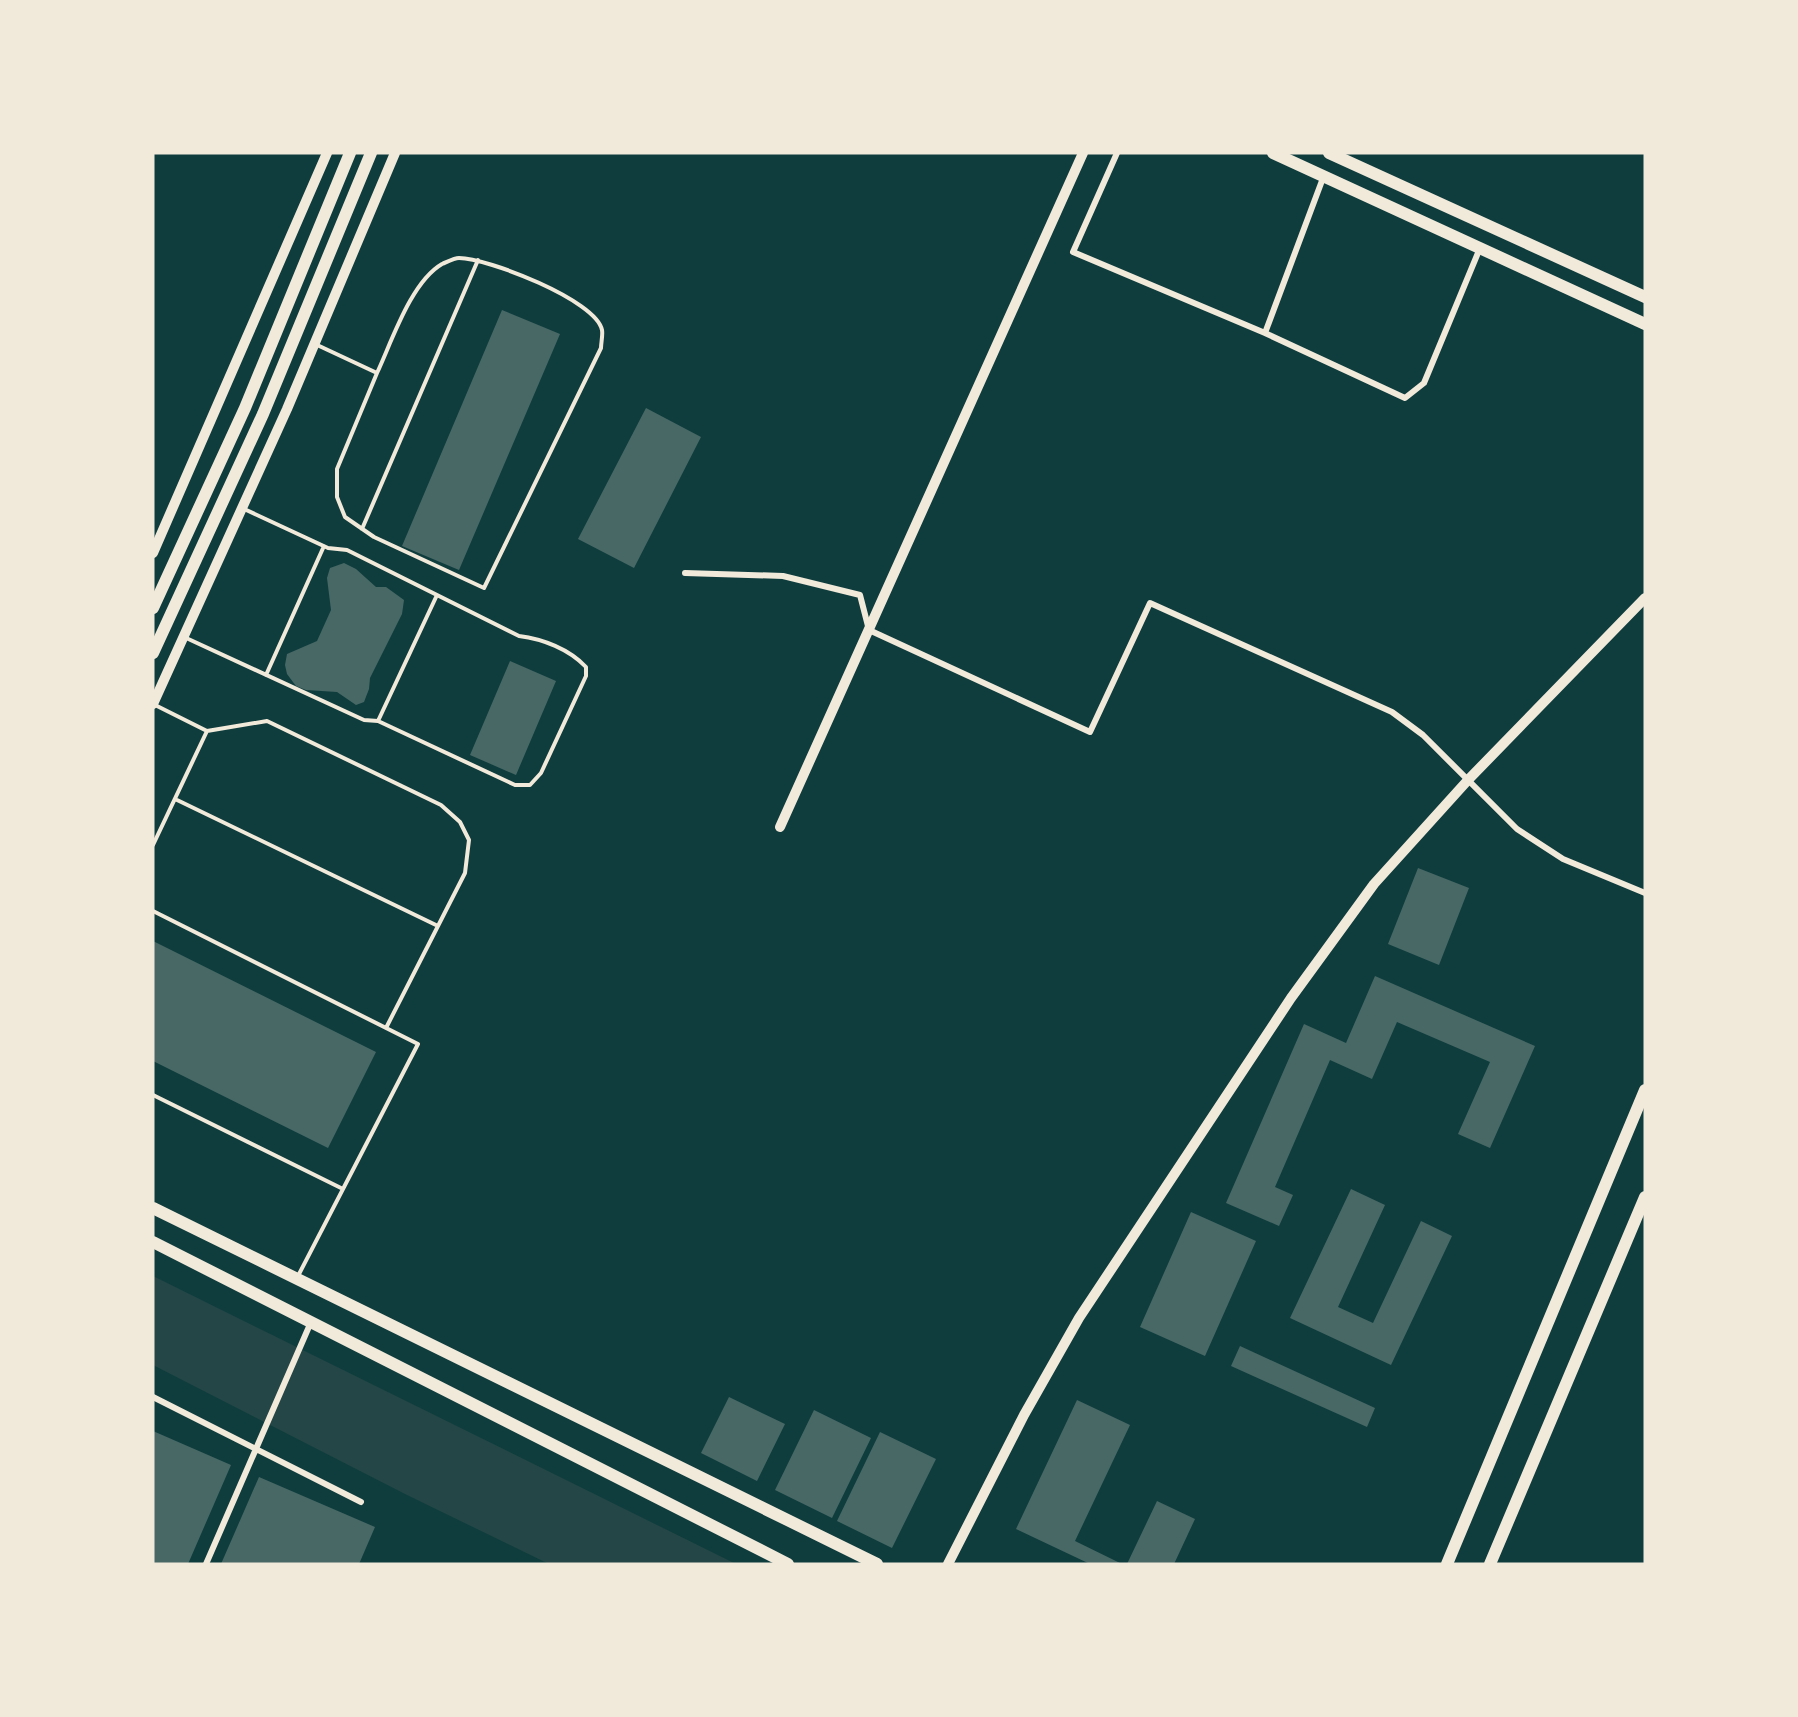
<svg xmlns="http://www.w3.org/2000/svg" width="1798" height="1717" viewBox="0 0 1798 1717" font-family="'Open Sans',sans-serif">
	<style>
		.green { fill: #244646 }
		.building { fill: #486865 }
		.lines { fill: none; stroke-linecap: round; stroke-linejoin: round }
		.service { stroke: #f1e9da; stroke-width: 4 }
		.minor { stroke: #f1e9da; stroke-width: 6 }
		.tertiary { stroke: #f1e9da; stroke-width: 10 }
		.secondary { stroke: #f1e9da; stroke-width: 12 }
		.primary { stroke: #f1e9da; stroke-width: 12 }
	</style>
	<rect width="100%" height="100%" fill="#0f3d3e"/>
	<!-- green -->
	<path class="green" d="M153,1276l583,288h-187l-142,-69 -254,-130z"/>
	<!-- building -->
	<path class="building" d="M502,310l58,24 -101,236 -57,-24z
		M646,408l55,29 -67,131 -56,-29z
		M344,563l12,6 20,18h10l18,13 -2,14 -32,64 -1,11 -5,13 -8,3 -19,-13 -31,-2 -10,-4 -9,-12 -2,-9 2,-11 30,-13 14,-31 -4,-32 3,-10z
		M510,661l46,20 -40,94 -46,-20z
		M1418,868l51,20 -30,77 -51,-21z
		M153,941l223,111 -48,96 -175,-87z
		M1375,976l160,70 -45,102 -32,-14 32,-72 -93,-40 -25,57 -42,-19 -55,127 18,8 -14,31 -53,-23 78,-179 42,19z
		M1351,1189l34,16 -47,102 35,16 48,-102 31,15 -61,129 -101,-47z
		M1191,1212l65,29 -51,115 -65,-29z
		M1240,1346l135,62 -8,19 -136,-61z
		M729,1397l56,27 -28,57 -56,-28z
		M1077,1400l53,25 -55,116 47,23h-32l-74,-35z
		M814,1410l57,28 -39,80 -57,-28z
		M153,1431l78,34 -43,99h-35z
		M880,1432l56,27 -44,89 -55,-27z
		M259,1477l116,50 -16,37h-138z
		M1157,1501l38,18 -21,45h-47z"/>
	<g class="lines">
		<!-- service -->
		<path class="service" d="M315,344l62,29 -40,96v28l8,20 29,20 110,51 117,-240c0,-5 2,-13 1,-18 -6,-30 -115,-72 -143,-72 -5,0 -12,4 -17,6 -31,18 -50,77 -65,109
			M362,529l116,-269
			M184,637l180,83 14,1 137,64h15l11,-12 45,-97v-9c-17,-18 -43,-28 -67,-31l-172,-86 -19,-2 -86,-40
			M266,675l58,-129
			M378,721l59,-126
			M207,731l60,-10 174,84 19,17 9,18 -4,33 -79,155
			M175,799l263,127
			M153,845l54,-114 -52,-26
			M153,911l265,133 -120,232
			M153,1095l190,94"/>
		<!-- minor -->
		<path class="minor" d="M1117,153l-44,99 192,81 140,65 19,-15 56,-135
			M1265,333l58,-155
			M685,573l98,3 77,19 9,35 221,102 60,-129 242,109 31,23 94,94 46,30 82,34
			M153,1397l208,105
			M206,1564l105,-242"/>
		<!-- tertiary -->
		<path class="tertiary" d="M153,553l174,-400
			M153,704l134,-295 108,-256
			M780,827l303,-674
			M948,1564l76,-149 55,-97 212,-320 83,-114 94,-104 177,-182"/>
		<!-- secondary -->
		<path class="secondary" d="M1273,153l372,171
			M1329,153l316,144
			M153,608l92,-200 105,-255
			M153,653l110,-239 108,-261"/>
		<!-- primary -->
		<path class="primary" d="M153,1208l724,356
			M153,1242l635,322
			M1447,1564l198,-474
			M1490,1564l155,-367"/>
	</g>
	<!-- border -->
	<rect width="1798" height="1717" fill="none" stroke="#f1e9da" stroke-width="309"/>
</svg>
